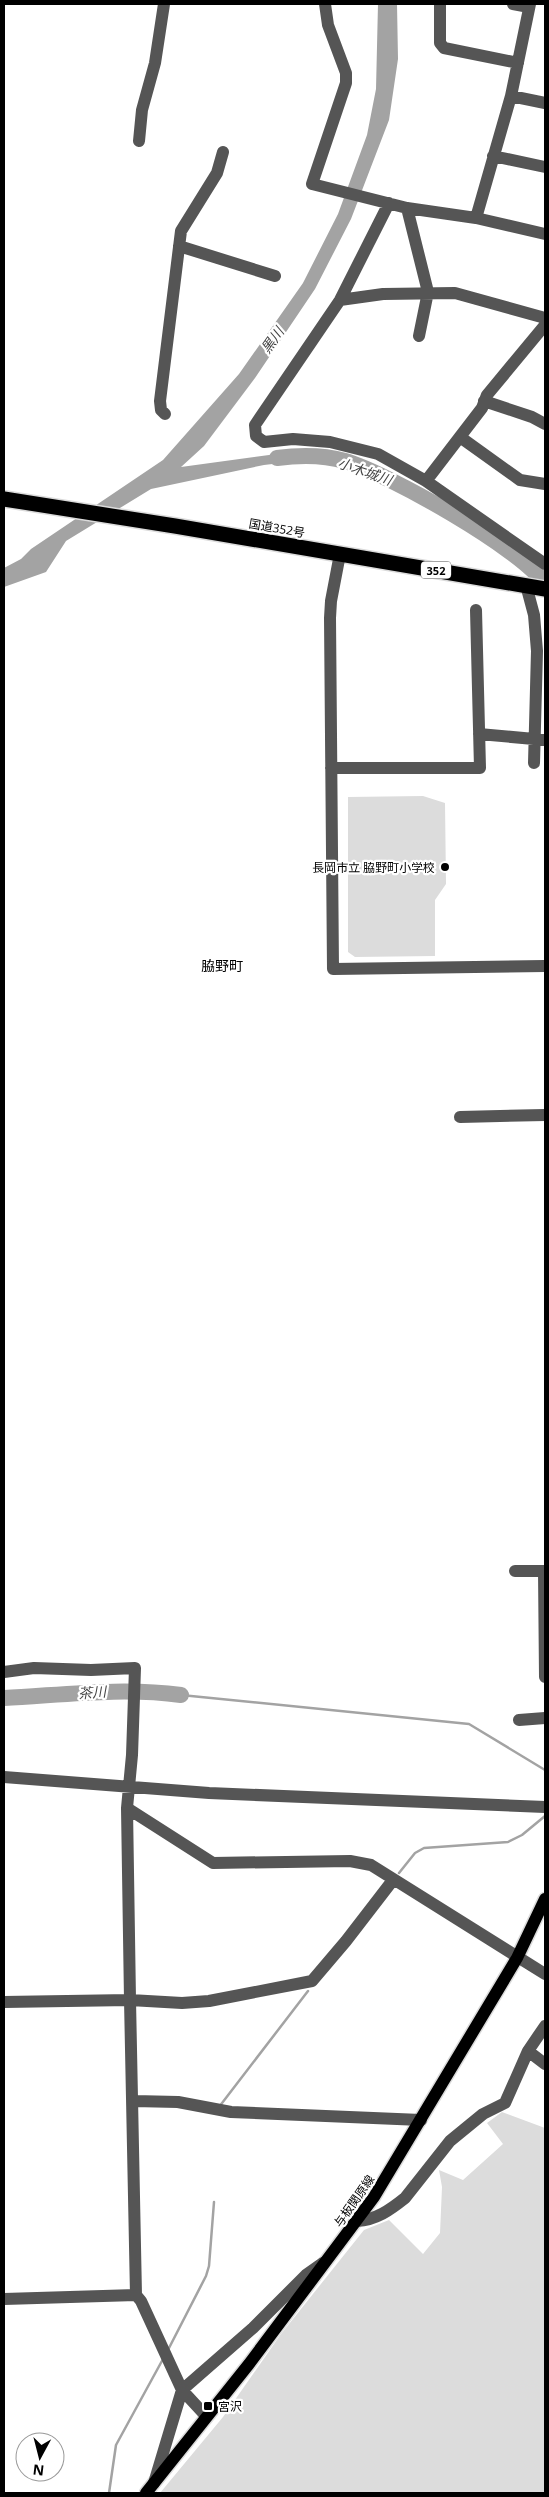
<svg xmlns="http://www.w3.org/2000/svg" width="549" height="2497" viewBox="0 0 549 2497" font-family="'Open Sans','Noto Sans JP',sans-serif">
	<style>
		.green { fill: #dcdcdc }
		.water { fill: #a3a3a3 }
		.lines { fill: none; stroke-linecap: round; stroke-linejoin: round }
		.stream { stroke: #a3a3a3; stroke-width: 2.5 }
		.river { stroke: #a3a3a3; stroke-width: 16 }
		.major-casing { stroke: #dbdbdb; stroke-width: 15 }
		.highway-casing { stroke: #dbdbdb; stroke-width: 18 }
		.minor { stroke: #555; stroke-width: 12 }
		.major { stroke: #000; stroke-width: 12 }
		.highway { stroke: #000; stroke-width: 15 }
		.poi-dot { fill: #000; stroke: #fff; stroke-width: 2 }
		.labels { text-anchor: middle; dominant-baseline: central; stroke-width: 4.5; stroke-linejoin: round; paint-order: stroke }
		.shield { fill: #fff; stroke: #4c4c4c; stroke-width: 1 }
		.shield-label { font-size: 11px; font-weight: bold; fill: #000 }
		.street-label { font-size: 12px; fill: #000; stroke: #fff }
		.poi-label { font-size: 12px; fill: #000; stroke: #fff; text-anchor: end }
		.water-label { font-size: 14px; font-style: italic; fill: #444; stroke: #fff }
		.neighbourhood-label { font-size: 14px; fill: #000; stroke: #fff }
	</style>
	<rect width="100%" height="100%" fill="#fff"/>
	<!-- green -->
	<path class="green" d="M423,796l22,7 1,81 -11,16v56l-80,1 -7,-5v-155z
		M502,2112l43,16v365h-385l63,-76 58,-83 83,-104 25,-10 34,34 17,-21 2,-46 -3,-17 24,10 40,-36 -16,-21z"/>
	<!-- water -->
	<path class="water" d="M378,4h19l1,55 -9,61 -38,99 -36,70 -60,89 -51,68 -23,21 118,-16 -1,10 -34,4 -113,24 -85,52 -20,31 -42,15v-19l17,-9 10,-10 132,-89 76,-86 64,-91 35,-69 29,-79 9,-46z"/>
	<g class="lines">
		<!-- stream -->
		<path class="stream" d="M181,1695l288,29 76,46
			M399,1873l16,-20 9,-5 84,-6 14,-7 23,-19
			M219,2107l89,-116
			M169,2348l37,-72 3,-10 5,-64
			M109,2493l7,-48 47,-86"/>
		<!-- river -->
		<path class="river" d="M277,458c22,-3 47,-3 68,3 42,12 177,88 200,123
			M4,1698c59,-3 117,-11 177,-3"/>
		<defs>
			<path id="major" d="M146,2493l103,-129 125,-167 143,-239 28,-59"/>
			<path id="highway" d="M4,499l171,27 370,63"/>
		</defs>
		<!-- major casing -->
		<use href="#major" class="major-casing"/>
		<!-- highway casing -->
		<use href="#highway" class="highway-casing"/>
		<!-- minor -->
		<path class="minor" d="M325,4l3,21 18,48v10l-34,101 95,24 69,10 69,16
			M440,4v39l4,5 74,15
			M513,4l16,3
			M511,96l34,7
			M139,141l3,-31 13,-47 9,-59
			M493,156l52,11
			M389,203l-49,97 -85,125 1,11 8,6 29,-3 37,3 48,12 48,27 119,83
			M407,208l21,84 -9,44
			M476,218l35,-122 19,-92
			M179,246l96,30
			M340,300l43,-6 72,-1 90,25
			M484,401l48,16 13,7
			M165,414l-4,-4 -1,-9 21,-170 36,-58 6,-21
			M460,437l60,43 25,4
			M426,481l56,-73 5,-13 58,-70
			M340,554l-9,47 -1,17 3,351 212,-3
			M526,585l8,30 3,36 -3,112
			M479,734l66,6
			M331,768h149l-4,-158
			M460,1117l85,-2
			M515,1571h30
			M544,1571l1,106
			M4,1672l30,-4 57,2 44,-2 -3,87 -5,53 3,192 -126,2
			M519,1720l26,-2
			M4,1777l205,16 336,14
			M127,1808l86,55 137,-2 21,4 174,109
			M528,2051l17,13
			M134,2101l44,1 53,10 190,8
			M357,2221c19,-1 33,-11 48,-23l45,-57 33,-27 22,-11 23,-52 17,-25
			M4,2299l132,-4
			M206,2416l-24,-26 -41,-89 -5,-6 -6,-295 52,3 27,-2 103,-20 34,-40 47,-61
			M154,2483l28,-93 71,-62 53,-53 17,-12"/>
		<!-- major -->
		<use href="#major" class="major"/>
		<!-- highway -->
		<use href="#highway" class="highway"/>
	</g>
	<!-- markers -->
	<g class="poi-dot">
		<circle cx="445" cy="867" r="5"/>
		<rect x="203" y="2401" width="10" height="10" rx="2.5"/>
	</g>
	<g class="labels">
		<!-- shield labels -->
		<rect class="shield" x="421" y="561.5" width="30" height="17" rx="4"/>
		<g class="shield-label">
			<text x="436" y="570">352</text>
		</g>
		<!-- street labels -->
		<g class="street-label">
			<text transform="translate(277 528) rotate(10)">国道352号</text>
			<text transform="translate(354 2201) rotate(-55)">与板関原線</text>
		</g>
		<!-- poi labels -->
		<g class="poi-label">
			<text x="435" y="867">長岡市立 脇野町小学校</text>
			<text x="218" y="2406" text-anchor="start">宮沢</text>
		</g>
		<!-- water labels -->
		<g class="water-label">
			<text transform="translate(272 340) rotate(-55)">黒川</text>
			<text transform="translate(365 471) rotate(19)">小木城川</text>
			<text transform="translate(92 1692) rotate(-4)">茶川</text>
		</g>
		<!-- neighbourhood labels -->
		<g class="neighbourhood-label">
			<text x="222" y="965">脇野町</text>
		</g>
	</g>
	<!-- border -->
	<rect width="549" height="2497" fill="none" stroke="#000000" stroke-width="10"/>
	<!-- north arrow -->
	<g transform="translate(40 2457) rotate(187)"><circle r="24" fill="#ffffff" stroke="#999999"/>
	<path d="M0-4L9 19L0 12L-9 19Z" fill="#000000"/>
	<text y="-8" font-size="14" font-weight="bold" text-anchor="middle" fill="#000000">N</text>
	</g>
</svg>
